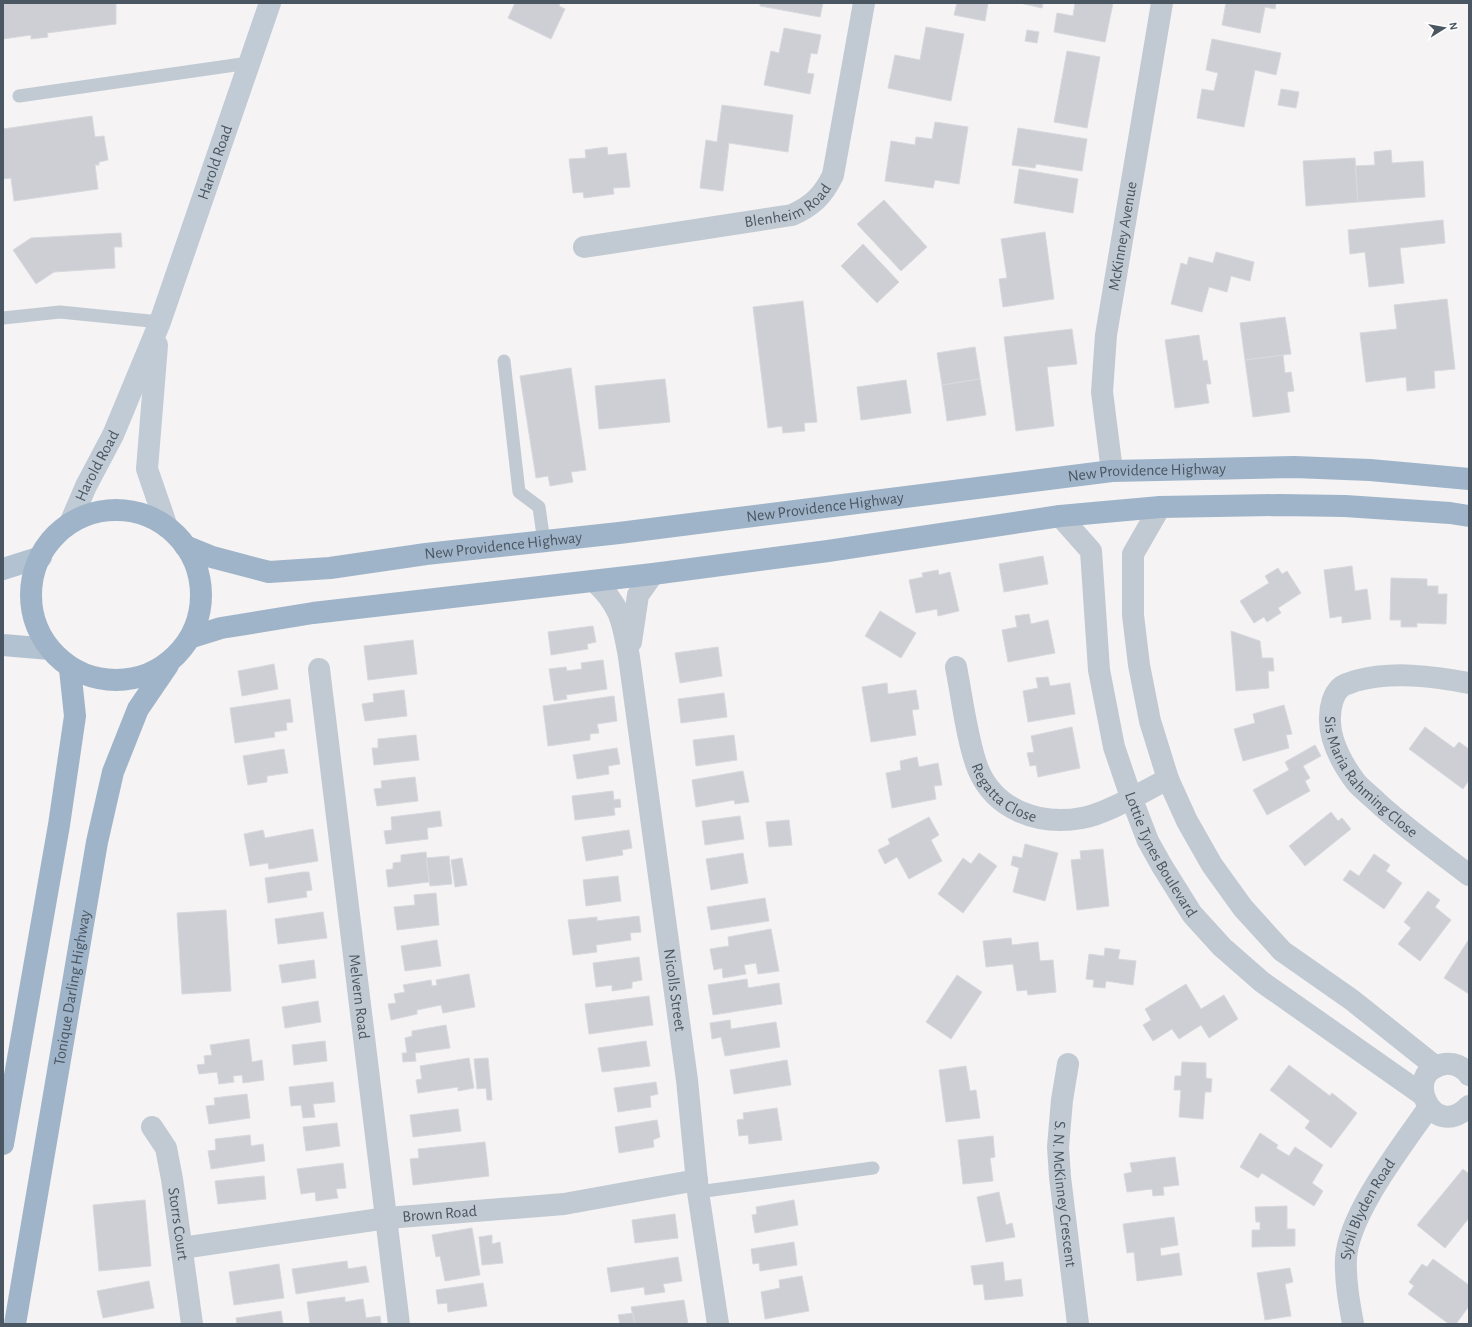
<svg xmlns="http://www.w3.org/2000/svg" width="1472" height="1327" viewBox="0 0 1472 1327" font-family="'Alegreya Sans',sans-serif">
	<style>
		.building { fill: #cdcfd5; stroke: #d7d9de }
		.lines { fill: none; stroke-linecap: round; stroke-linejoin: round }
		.service { stroke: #c1cad2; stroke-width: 13 }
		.minor { stroke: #c1cad2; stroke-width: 22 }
		.secondary { stroke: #c1cbd6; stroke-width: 22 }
		.primary { stroke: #b3c2d1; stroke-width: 22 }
		.trunk { stroke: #9fb4c9; stroke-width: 22 }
		.labels { text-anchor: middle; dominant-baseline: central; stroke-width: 3.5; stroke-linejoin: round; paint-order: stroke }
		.street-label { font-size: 16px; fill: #4a5661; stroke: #fff }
	</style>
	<rect width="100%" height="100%" fill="#f5f3f3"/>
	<!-- building -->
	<path class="building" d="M3,3h113v21l-69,9 1,4 -17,2v-4l-28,4z
		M515,3h45l-1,3 6,3 -14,30 -43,-21z
		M760,3h63l-3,14 -60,-11z
		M957,3h31l-3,18 -31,-6z
		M1020,3h23l-1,5z
		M1075,3h38l-8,39 -51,-10 3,-19 16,3z
		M1226,3h50l-1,6 -10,-2 -5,26 -38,-8z
		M926,27l38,7 -13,67 -63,-13 7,-33 25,5z
		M784,28l37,7 -4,19 -6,-1 -4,20 7,1 -4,20 -46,-9 7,-34 8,2z
		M1027,30l12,2 -2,11 -12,-2z
		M1212,39l69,14 -5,22 -21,-5 -11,57 -47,-9 5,-29 12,2 4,-18 -12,-3z
		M1067,51l33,6 -13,71 -33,-6z
		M1281,89l18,3 -3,16 -18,-3z
		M722,105l71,10 -5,37 -59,-9 -6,48 -23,-3 6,-48 11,2z
		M92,116l3,21 9,-1 4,24 -9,2v3h-4l3,24 -84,12 -3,-23 -8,1v-50z
		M935,122l33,5 -9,57 -24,-4 -2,8 -48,-7 6,-40 24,4 1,-8 16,2z
		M1018,128l69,11 -5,32 -46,-7 -1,4 -23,-3z
		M607,147l1,8 18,-2 4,34 -17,1 1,6 -30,4 -1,-6 -10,1 -4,-34 17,-1 -1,-8z
		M1391,150l1,13 31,-2 2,36 -67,5 -3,-36 20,-1 -1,-13z
		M1355,158l3,44 -52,4 -3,-45z
		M1019,169l59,10 -5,34 -59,-10z
		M884,200l43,47 -26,24 -44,-47z
		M1443,220l2,23 -45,5 4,35 -35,4 -4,-35 -15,2 -2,-24z
		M1045,232l9,67 -51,8 -4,-28 8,-1 -6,-39z
		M121,233l1,14h-8l1,21 -61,4 -18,12 -23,-34 18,-12z
		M863,244l36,38 -22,21 -36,-37z
		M1216,252l38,10 -4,19 -19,-5 -4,16 -18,-5 -7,25 -31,-8 10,-41 6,2 2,-8 24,6z
		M1447,299l8,70 -21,2 1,17 -28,3 -1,-14 -40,5 -6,-49 37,-4 -3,-24z
		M803,301l14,121 -13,1 1,8 -22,2 -1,-7 -14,2 -15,-121z
		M1285,317l6,37 -46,6 -5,-37z
		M1072,329l5,35 -30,3 7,59 -38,5 -12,-94z
		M1199,335l4,26 4,-1 4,24h-5l3,19 -34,5 -10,-68z
		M975,347l5,32 -38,6 -5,-32z
		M1283,355l2,18 6,-1 3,19 -7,1 3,20 -37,5 -8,-57z
		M571,368l15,102 -15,2 2,10 -23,4 -2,-10 -12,2 -16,-102z
		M665,379l5,43 -71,7 -4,-43z
		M980,379l6,36 -39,6 -5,-36z
		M906,380l5,33 -50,7 -4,-33z
		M1043,556l5,28 -44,8 -5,-28z
		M1352,566l3,25 12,-2 4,30 -29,4v-7l-12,2 -6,-48z
		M1278,568l4,6 5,-3 14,22 -23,15 3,5 -14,9 -3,-5 -10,6 -14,-22 29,-18 -4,-7z
		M938,570l1,5 11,-3 9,39 -21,5 -1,-7 -21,4 -7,-33 14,-3 -1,-4z
		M1391,578l36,1v7h11v8h9l-1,30 -29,-1v4h-16v-7h-11z
		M880,611l36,22 -15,25 -36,-22z
		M1029,614l2,10 17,-4 7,33 -47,9 -6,-32 15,-3 -2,-11z
		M593,626l3,16 -9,2 1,5 -37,6 -3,-23z
		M1231,631l29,10 2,17h11l1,13h-6l1,17 -33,3z
		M413,640l4,34 -49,6 -4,-34z
		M718,647l4,29 -42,7 -5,-30z
		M603,660l4,29 -41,6 1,4 -13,2 -5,-32 17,-2 1,4 15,-2 -1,-6z
		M274,664l4,25 -36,7 -4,-25z
		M1048,677l2,9 20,-3 5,31 -47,8 -5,-31 15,-3 -2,-10z
		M887,683l1,11 28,-4 3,19 -7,1 4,25 -45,7 -9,-55z
		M404,690l3,26 -42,5 -3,-17 12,-2 -1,-8z
		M724,693l3,24 -46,6 -3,-24z
		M614,696l3,25 -20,3 2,9 -9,1v6l-42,6 -5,-40z
		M290,699l3,23 -7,1 1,7 -13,2 1,5 -40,6 -5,-35z
		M1284,705l8,29 -6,1 3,13 -46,13 -9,-32 21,-6 -2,-9z
		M1072,727l8,41 -42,9 -2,-12 -6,1 -3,-13 7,-1 -3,-16z
		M1425,727l29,21 5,-6 10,7v31l-6,9 -54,-40z
		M416,735l3,25 -45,5 -2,-17h6v-9z
		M734,735l3,25 -41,6 -3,-26z
		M1315,745l6,11 -18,10 7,12 -5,3 5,10 -43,24 -14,-25 36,-20 -4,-8z
		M617,748l3,16 -12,2 1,8 -32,5 -4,-24z
		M284,749l4,24 -21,3v6l-19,3 -5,-29z
		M917,757l2,10 19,-4 4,22 -8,1 2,13 -44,9 -6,-35 15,-3 -1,-9z
		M743,771l6,31 -14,2 -1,-4 -38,7 -4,-27z
		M415,777l3,24 -41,5 -3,-17 8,-1 -1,-7z
		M613,791l1,9 6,-1 1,8 -7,1 1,7 -40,5 -3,-24z
		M440,811l2,15 -15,2 1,11 -42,5 -2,-13 8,-1 -1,-13z
		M1331,812l7,9 4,-3 9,11 -46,37 -16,-20z
		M740,816l4,23 -39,6 -3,-24z
		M929,817l10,18 -8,5 11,21 -33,18 -12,-22 -12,7 -7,-14 12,-6 -2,-5z
		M789,820l3,25 -23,2 -3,-25z
		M313,829l5,32 -49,8 -1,-6 -18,3 -6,-32 19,-4 2,8z
		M629,830l3,18 -10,2 1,5 -37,6 -4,-24z
		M1025,844l33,9 -13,48 -32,-9 6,-24 -8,-3 2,-9 9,2z
		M1103,849l6,57 -32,4 -6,-50 10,-1 -1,-8z
		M426,852l3,30 -41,5 -2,-17 7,-1v-6l8,-1v-7z
		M743,853l5,30 -37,7 -5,-31z
		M979,853l18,13 -34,47 -25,-19 25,-36 8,6z
		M1374,854l16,11 -4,6 16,12 -18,26 -41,-29 7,-10 9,6z
		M449,856l3,28 -22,2 -4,-28z
		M462,858l5,27 -12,2 -4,-27z
		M303,872h6l3,18 -6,1 1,6 -39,6 -3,-25z
		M618,876l3,25 -35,5 -3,-26z
		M1428,891l12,9 -5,7 16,13 -31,41 -22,-17 13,-16 -7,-6z
		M436,893l3,32 -42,5 -3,-23 21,-2 -1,-10z
		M765,898l4,23 -58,9 -4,-23z
		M226,910l5,81 -49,3 -5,-81z
		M323,912l4,26 -49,6 -3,-25z
		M639,916l2,16 -11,1 1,7 -35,5 1,7 -24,3 -5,-35 29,-3v4z
		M771,929l8,42 -21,3 -2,-11 -12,2 2,9 -23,4 -1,-10 -8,2 -4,-21 19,-3 -1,-9z
		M1011,938l1,7 26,-3 2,19 13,-1 3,32 -28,3 -1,-5 -10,1 -4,-27 -27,3 -3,-26z
		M1469,939v55l-25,-16z
		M437,940l4,26 -36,5 -4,-25z
		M1105,948l15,2 -2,9 18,2 -3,24 -27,-4 -1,7 -12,-1 1,-7 -8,-1 3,-25 15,2z
		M639,957l3,23 -10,2v6l-20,3v-6l-16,2 -3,-24z
		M314,960l2,18 -34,5 -3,-18z
		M469,974l6,33 -32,6 -2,-8 -24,5v4l-26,6 -3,-16 8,-1 -2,-9 11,-2 -2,-7 28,-5 1,6 5,-1 -1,-5z
		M957,975l25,17 -31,47 -25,-17z
		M747,979l1,9 31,-5 3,21 -69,11 -5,-30z
		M1186,984l15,25 23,-14 14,24 -29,19 -8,-13 -22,14 -7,-10 -19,12 -10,-16 8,-5 -6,-11z
		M649,996l4,29 -64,9 -4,-30z
		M318,1001l3,21 -36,6 -3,-21z
		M730,1020l1,9 45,-7 4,25 -55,9 -4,-19 -9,2 -2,-16z
		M446,1025l4,23 -35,5 1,8 -13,1 -1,-9h5l-2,-15 7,-2v-5z
		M249,1039l3,23 10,-2 2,20 -21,3 -1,-8 -9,1 1,6 -15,2 -2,-12 -18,2 -2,-9 8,-1 -1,-8 8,-1 -2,-10z
		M325,1041l2,20 -33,4 -2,-20z
		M646,1041l4,25 -48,6 -4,-24z
		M469,1058l5,30 -16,3v-4l-40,6 -2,-13 6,-1 -2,-13z
		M488,1058l4,42h-5l-1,-12 -9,1 -3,-30z
		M787,1060l4,25 -57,9 -4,-24z
		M1182,1062l24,1v15l6,1 -1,13h-6l-2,27 -24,-2 2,-27h-7l1,-14h6z
		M1289,1065l41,31 2,-3 25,20 -26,35 -26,-20 5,-7 -40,-31z
		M966,1066l4,25 6,-1 4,28 -34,4 -7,-52z
		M333,1082l2,20 -22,2 2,13 -12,1 -2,-13 -10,1 -2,-19z
		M656,1082l2,12 -8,2 1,11 -33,5 -4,-24z
		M247,1094l3,24 -41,6 -3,-18 9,-1 -1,-7z
		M777,1108l5,32 -33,4 -1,-9 -9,1 -2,-16 7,-1 -1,-6z
		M458,1109l3,22 -48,6 -3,-22z
		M657,1120l3,17 -7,3 1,7 -35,6 -4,-26z
		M337,1123l3,23 -34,5 -3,-24z
		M1260,1133l18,12 -2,3 13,8 6,-9 28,18 -11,18 11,8 -9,15 -52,-33 -4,5 -18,-11z
		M250,1135l1,11 12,-2 2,17 -54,8 -3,-18 8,-1 -1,-11z
		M993,1136l2,21 -5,1 3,23 -30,3 -5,-44z
		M485,1142l4,34 -76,9 -3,-26 9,-1 -1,-9z
		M1175,1157l4,28 -16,2 1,8 -11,1 -1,-7 -25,3 -3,-18 8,-2 -2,-9z
		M343,1163l3,25 -10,1 2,9 -22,3 -1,-9 -14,2 -4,-25z
		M1463,1169l6,5v44l-24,30 -28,-23z
		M264,1176l2,23 -48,5 -3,-23z
		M999,1192l7,33 6,-2 3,14 -29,5 -9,-45z
		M145,1200l6,66 -52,5 -6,-66z
		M794,1200l4,25 -43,8 -3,-18 5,-1 -1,-7z
		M1287,1206v23h8v17l-43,1v-17h8v-8h-4l-1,-15z
		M675,1214l3,24 -43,5 -3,-23z
		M1174,1217l4,28 -18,3 1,8 18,-3 3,22 -45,6 -3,-29 -7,1 -4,-29z
		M472,1228l8,47 -35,6 -5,-25 -4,1 -4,-22z
		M492,1235v9l8,-2 3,21 -21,2 -3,-28z
		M794,1242l3,23 -37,6 -1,-8 -6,1 -2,-15z
		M678,1257l4,24 -19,3 2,8 -20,3 -1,-8 -33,5 -4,-24z
		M1433,1259l36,26v21l-13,18h-7l-41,-30 6,-8 -5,-4 13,-18 5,3z
		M347,1261l1,8 18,-3 3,16 -73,12 -4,-25z
		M1003,1262l2,19 16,-2 2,17 -38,4 -2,-16 -9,1 -3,-19z
		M279,1264l5,34 -50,7 -5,-33z
		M1290,1268l3,14 -8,2 6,32 -26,4 -8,-47z
		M802,1276l7,35 -44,8 -4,-27 19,-4 -1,-8z
		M149,1281l5,27 -51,10 -6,-27z
		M483,1283l4,23 -39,6 -1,-9 -9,1 -2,-14z
		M345,1297v5l18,-3 3,19 14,-2 1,8h-71l-3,-22z
		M684,1300l4,24h-53l-4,-17z
		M281,1311l2,13h-46l-1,-6z
		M633,1313l2,11h-15l-2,-9z"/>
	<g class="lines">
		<!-- service -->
		<path class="service" d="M19,96l230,-33
			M3,318l57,-6 100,10
			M504,361l15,131 20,15 5,35
			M698,1192l175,-24"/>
		<!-- minor -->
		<g class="minor">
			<path id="s1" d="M584,247l208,-32c20,-9 31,-19 41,-40l31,-172"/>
			<path id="s2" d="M1112,471l-10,-79 4,-57 56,-332"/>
			<path d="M1160,507l-27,47v61l6,50 11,56 18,58 19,42 25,44 31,43 39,43 70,49 84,67"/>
			<path id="s3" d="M1060,516l31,35 8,119 15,77 17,50 17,44 14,25 30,48 30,33 40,35 161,113"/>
			<path id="s4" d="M594,581c27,24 29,43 35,76l58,423 11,112 20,132"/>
			<path d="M631,642l7,-47 15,-21"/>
			<path id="s5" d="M956,667c6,30 11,74 22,102 17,41 61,57 104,49 24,-4 62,-27 86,-39"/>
			<path id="s6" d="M319,669l80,655"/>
			<path id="s7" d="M1469,683c-37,-7 -77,-12 -114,-2 -4,2 -10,3 -14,6 -8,7 -11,20 -11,30 -1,23 11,45 25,64 5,7 15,14 22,21 28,26 61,49 92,73"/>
			<path id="s8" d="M1068,1064l-6,36 -4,47 2,30 18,147"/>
			<path d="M1469,1075c-6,-8 -14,-12 -24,-11 -45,6 -13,80 24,42"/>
			<path id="s9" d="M152,1127l14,21 6,31 20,145"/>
			<path id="s10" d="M182,1248l205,-30 177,-14 133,-24"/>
			<path id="s11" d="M1353,1324c-4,-22 -8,-44 -7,-66 3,-45 57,-113 83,-151"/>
		</g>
		<!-- secondary -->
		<g class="secondary">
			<path d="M157,345l-10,124 20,58"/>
			<path id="s12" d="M71,521l15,-35 27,-51 47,-113 110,-319"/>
		</g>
		<!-- primary -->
		<path class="primary" d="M3,569l38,-12
			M3,645l47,4"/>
		<!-- trunk -->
		<g class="trunk">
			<circle cx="116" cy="595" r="85"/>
			<path id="s13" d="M185,546l27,11 57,15 61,-4 96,-14 193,-21 493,-62 182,-4 76,3 99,9"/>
			<path d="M192,637l29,-9 92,-15 340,-39 175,-23 232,-35 100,-9 119,-2 66,1 105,7 19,3"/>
			<path d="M3,1144l56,-319 16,-109 -5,-47"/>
			<path id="s14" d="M15,1324l82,-482 16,-70 25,-63 30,-44"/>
		</g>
	</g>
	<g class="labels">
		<!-- street labels -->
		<g class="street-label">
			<text stroke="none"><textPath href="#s12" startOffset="387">Harold Road</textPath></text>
			<text stroke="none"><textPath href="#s1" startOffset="210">Blenheim Road</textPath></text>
			<text stroke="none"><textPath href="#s2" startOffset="237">McKinney Avenue</textPath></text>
			<text stroke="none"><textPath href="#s12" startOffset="61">Harold Road</textPath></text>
			<text stroke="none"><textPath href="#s13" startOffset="972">New Providence Highway</textPath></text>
			<text stroke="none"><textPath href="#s13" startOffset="648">New Providence Highway</textPath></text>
			<text stroke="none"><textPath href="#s13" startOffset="324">New Providence Highway</textPath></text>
			<text stroke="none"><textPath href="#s7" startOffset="238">Sis Maria Rahming Close</textPath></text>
			<text stroke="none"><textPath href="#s5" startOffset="141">Regatta Close</textPath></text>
			<text stroke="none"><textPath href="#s3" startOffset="362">Lottie Tynes Boulevard</textPath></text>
			<text stroke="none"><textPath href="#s14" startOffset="341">Tonique Darling Highway</textPath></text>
			<text stroke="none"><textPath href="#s4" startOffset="422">Nicolls Street</textPath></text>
			<text stroke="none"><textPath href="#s6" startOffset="330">Melvern Road</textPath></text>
			<text stroke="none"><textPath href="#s8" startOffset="131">S. N. McKinney Crescent</textPath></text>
			<text stroke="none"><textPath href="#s11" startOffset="120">Sybil Blyden Road</textPath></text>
			<text stroke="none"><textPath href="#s10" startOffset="260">Brown Road</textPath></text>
			<text stroke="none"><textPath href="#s9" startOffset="102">Storrs Court</textPath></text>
		</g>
	</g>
	<!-- border -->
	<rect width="1472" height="1327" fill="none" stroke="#4a5661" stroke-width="8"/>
	<!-- north arrow -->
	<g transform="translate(1444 28) rotate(79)" stroke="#ffffff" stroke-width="3" paint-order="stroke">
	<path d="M0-3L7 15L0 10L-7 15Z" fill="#4a5661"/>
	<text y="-6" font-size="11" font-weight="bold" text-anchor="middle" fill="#4a5661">N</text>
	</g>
</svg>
